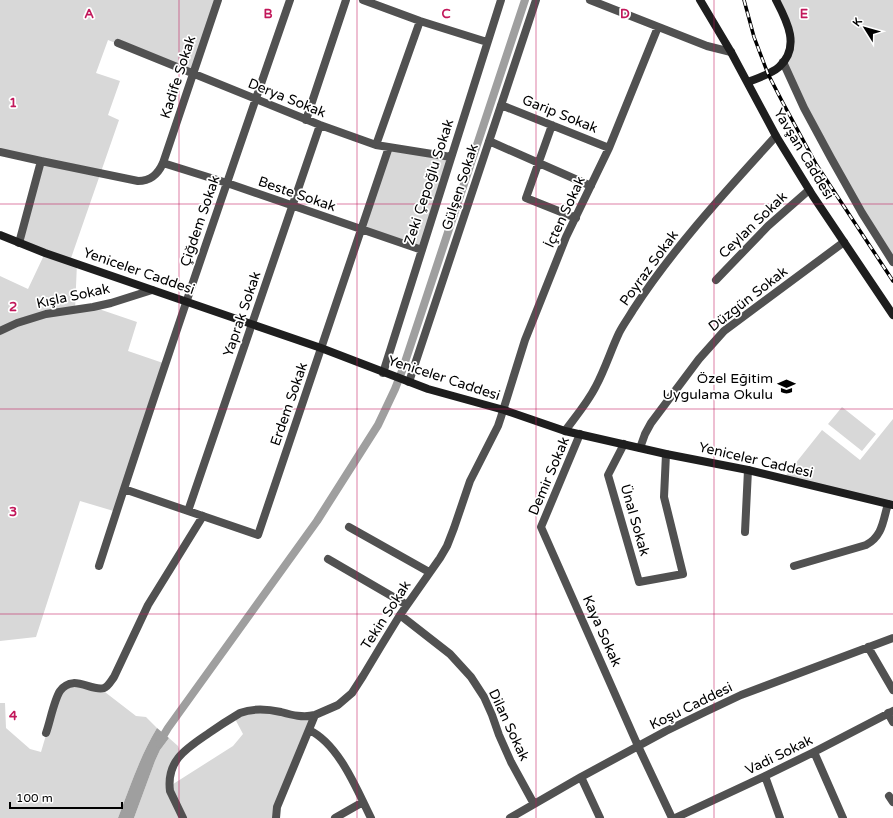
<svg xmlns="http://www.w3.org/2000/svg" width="893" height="818" viewBox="0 0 893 818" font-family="'Varela Round',sans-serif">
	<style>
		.green { fill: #d8d8d8 }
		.water { fill: #9f9f9f }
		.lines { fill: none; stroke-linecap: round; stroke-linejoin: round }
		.canal { stroke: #9f9f9f; stroke-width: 8 }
		.street { stroke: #515151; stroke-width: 8 }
		.secondary { stroke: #1e1e1e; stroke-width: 8 }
		.rail-casing { stroke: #000; stroke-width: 3.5 }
		.rail { stroke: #fff; stroke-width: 2; stroke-dasharray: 6; stroke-linecap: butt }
		.grid { fill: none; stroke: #c2185b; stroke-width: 1; stroke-opacity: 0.55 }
		.labels { text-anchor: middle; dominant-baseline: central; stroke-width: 3.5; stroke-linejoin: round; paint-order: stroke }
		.street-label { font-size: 14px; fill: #000; stroke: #fff }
		.poi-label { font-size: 14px; fill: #000; stroke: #fff; text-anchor: end }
		.grid-label { font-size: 13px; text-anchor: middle; font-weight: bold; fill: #c2185b; stroke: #fff; stroke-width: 3.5; stroke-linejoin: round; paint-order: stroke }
	</style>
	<rect width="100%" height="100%" fill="#fff"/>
	<!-- green -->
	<path class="green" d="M0,0h218l-25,74 -85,-34 -12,33 24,8 -12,34 11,5 -49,141 7,2 -2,47 18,-3 44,15 -9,29 38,13 -49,148 -37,-11 -44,136 -36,4v-365l28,13 17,-36 -26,-10 22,-81 -41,-10z
		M776,0h117v262l-7,-10 -103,-190 7,-15z
		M389,147l62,10 -29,93 -61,-20z
		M842,407l34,27 -14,17 -34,-27z
		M893,419v86l-110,-26 39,-49 38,30z
		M66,685l35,4 35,27 10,1 11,11c-17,28 -27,59 -39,90h-118v-115h5l1,25 24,21 11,3 16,-54z
		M246,710l65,6 -35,102h-142l21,-57 5,-11 9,-12 9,8 3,8 -11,32 63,-40 10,-12 -9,-17z"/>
	<!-- water -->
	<path class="water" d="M157,728l12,10 -9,12 -5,11 -21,57h-16c12,-31 22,-62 39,-90z"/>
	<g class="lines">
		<!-- canal -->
		<path class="canal" d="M159,743l9,-15 149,-207 61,-96 17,-36 7,-18 123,-371"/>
		<!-- street -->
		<path class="street" d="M363,0l57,21 67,21
			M590,0l117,46 24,6
			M118,43l202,82 56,20 75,12
			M783,62l21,46 27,50 31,55 31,49
			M501,105l108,43
			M306,120l40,-120
			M552,125l-26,73 50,20
			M489,141l102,45
			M376,145l44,-124
			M0,152l41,9
			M163,163l64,20 195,67
			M19,243l22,-82 97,20c13,0 20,-7 25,-18l55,-163
			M716,280l52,-54 41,-36
			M0,331l17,-8 29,-9 47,-7 18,-4 41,-13
			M383,373l118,-373
			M409,382l127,-382
			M565,431c11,-15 23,-29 31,-45 9,-17 15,-36 23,-53 4,-8 10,-16 14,-23 41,-63 93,-119 143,-174
			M580,434l-39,93 97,219 34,72
			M624,444l-16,31 31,107 44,-8 -19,-77 2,-43
			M640,448l5,-14 6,-11 48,-64 25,-28 120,-89
			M124,489l134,46 131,-388
			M188,511l132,-386
			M349,527l80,45
			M745,532l3,-62
			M328,559l79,46
			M99,566c61,-190 126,-378 191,-566
			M794,566l72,-21c17,-9 17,-25 22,-41
			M400,615l50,39 21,23 13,20 8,18 7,20 12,27 23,42
			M868,647l25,43
			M888,713l5,9
			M309,730c30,14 48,60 62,88
			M46,733c4,-11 8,-33 14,-42 13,-18 31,1 44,-3 4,-1 7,-7 10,-11l34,-72 55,-89
			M814,752l29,66
			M765,776l15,42
			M581,777l19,41
			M889,796l4,6
			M183,818l-13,-27c-4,-31 17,-43 39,-58 10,-7 21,-14 31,-20 13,-5 27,-4 41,-1 11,3 22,6 34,3
			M276,818l1,-11 38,-92 23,-10 14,-12 11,-17 18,-30 19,-31 40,-57 7,-12 7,-18 16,-47 28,-55 3,-9 24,-77 16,-40 25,-63 43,-89 49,-121
			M335,818l28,-16
			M510,818l71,-41 85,-46 39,-19 36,-17 152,-57
			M675,818l90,-42 49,-24 79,-41"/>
		<!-- secondary -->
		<path class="secondary" d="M700,0l31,52 45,84 37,60 80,119
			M748,82c10,-4 23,-8 31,-15 22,-20 8,-46 -3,-67
			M0,235l45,18 276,95 107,41 76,21 61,21 101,23 82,16 145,35"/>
		<defs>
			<path id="rail" d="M744,0l10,37 14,37 15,29 33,61 77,117"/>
		</defs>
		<!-- rail casing -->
		<use href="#rail" class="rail-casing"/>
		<!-- rail -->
		<use href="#rail" class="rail"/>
	</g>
	<!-- grid -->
	<path class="grid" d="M179,0v818M357,0v818M536,0v818M714,0v818M0,204h893M0,409h893M0,614h893"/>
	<!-- icons -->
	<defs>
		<symbol id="school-bare" viewBox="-9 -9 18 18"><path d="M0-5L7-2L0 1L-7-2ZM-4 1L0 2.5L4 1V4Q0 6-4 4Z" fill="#000" stroke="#fff" stroke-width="2.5" paint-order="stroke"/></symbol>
	</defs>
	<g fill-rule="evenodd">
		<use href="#school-bare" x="774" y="374" width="25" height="25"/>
	</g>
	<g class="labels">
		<!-- street labels -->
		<g class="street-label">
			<text transform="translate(178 77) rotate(-72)">Kadife Sokak</text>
			<text transform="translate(287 98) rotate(22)">Derya Sokak</text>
			<text transform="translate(560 114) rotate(22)">Garip Sokak</text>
			<text transform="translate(804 154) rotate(59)">Yavşan Caddesi</text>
			<text transform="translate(429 182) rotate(-72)">Zeki Çepoğlu Sokak</text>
			<text transform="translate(460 187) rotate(-72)">Gülşen Sokak</text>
			<text transform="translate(297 194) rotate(19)">Beste Sokak</text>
			<text transform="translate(565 212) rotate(-65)">İçten Sokak</text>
			<text transform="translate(200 221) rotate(-71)">Çiğdem Sokak</text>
			<text transform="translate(753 225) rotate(-44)">Ceylan Sokak</text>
			<text transform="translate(649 268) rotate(-54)">Poyraz Sokak</text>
			<text transform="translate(139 271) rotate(19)">Yeniceler Caddesi</text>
			<text transform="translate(73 296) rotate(-12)">Kışla Sokak</text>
			<text transform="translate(748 299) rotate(-38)">Düzgün Sokak</text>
			<text transform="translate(242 314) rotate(-71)">Yaprak Sokak</text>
			<text transform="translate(444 378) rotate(18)">Yeniceler Caddesi</text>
			<text transform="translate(289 404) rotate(-71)">Erdem Sokak</text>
			<text transform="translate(756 460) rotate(13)">Yeniceler Caddesi</text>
			<text transform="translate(549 476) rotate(-67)">Demir Sokak</text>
			<text transform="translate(635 520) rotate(74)">Ünal Sokak</text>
			<text transform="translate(386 615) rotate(-57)">Tekin Sokak</text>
			<text transform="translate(602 631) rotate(66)">Kaya Sokak</text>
			<text transform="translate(691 706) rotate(-26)">Koşu Caddesi</text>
			<text transform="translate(509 725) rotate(65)">Dilan Sokak</text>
			<text transform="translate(779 755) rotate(-26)">Vadi Sokak</text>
		</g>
		<!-- poi labels -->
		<g class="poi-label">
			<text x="773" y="378">Özel Eğitim<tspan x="773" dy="16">Uygulama Okulu</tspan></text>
		</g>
	</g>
	<g class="grid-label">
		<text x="89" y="18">A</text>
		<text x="268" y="18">B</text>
		<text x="446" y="18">C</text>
		<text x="625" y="18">D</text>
		<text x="804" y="18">E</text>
		<text x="13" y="107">1</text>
		<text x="13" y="311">2</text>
		<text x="13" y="516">3</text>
		<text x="13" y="720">4</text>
	</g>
	<!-- north arrow -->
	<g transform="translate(865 28) rotate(307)" stroke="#ffffff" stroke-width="3" paint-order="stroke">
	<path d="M0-3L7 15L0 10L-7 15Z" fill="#000000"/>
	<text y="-6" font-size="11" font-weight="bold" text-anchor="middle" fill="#000000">K</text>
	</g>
	<!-- scale -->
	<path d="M10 802v6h112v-6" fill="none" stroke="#000000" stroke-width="2"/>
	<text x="16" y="802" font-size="12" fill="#000000" stroke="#ffffff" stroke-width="3" paint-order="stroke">100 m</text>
</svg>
